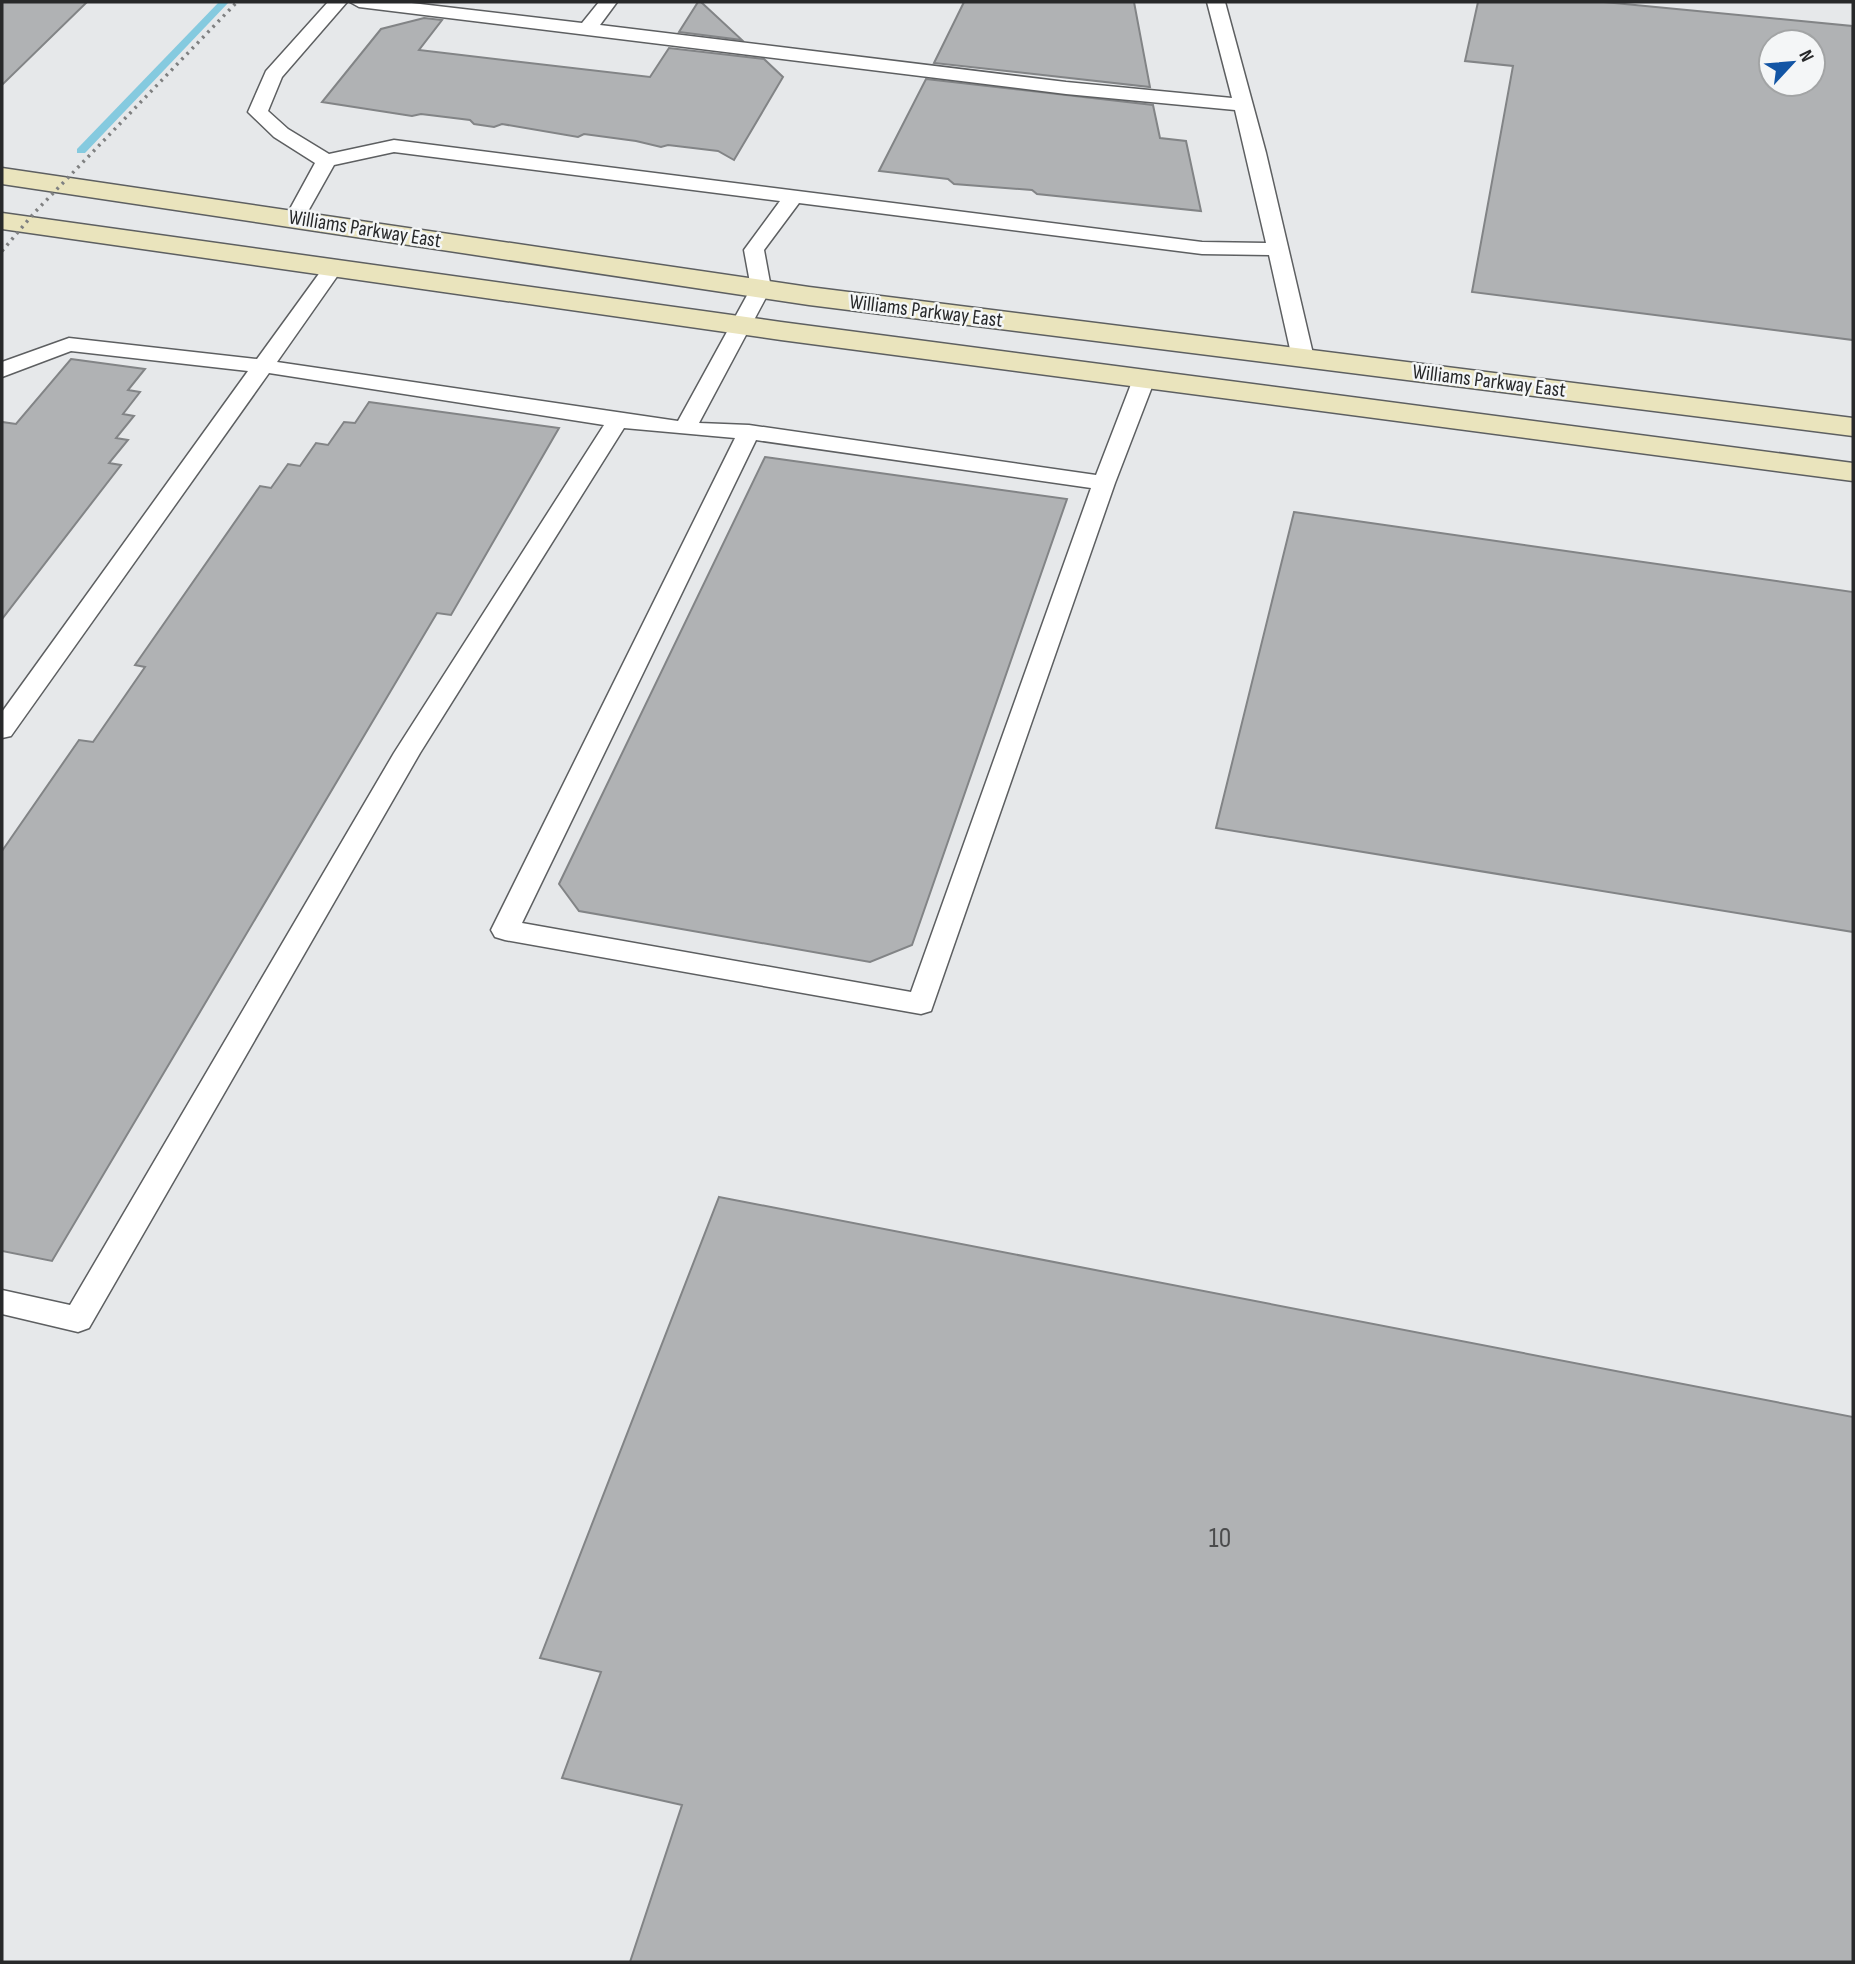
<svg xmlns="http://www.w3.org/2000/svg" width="1855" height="1964" viewBox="0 0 1855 1964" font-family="'Sofia Sans Condensed',sans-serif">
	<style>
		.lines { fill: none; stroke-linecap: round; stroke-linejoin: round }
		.stream { fill: #85cadf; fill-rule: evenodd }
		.building { fill: #b0b2b4; stroke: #828486; stroke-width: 2; fill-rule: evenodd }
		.lane-casing { stroke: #5d5f61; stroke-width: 3 }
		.secondary-casing { stroke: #5d5f61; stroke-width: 3 }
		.lane { fill: #fff; fill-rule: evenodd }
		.secondary { fill: #eae4bd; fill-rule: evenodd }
		.rail { stroke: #7f8081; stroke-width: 3.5; stroke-dasharray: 2.5 5; stroke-linecap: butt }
		.labels { text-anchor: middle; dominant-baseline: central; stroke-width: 5; stroke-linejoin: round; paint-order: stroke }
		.far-street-label { font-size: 21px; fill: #28292a; stroke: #f4f6f7 }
		.near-number-label { font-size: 28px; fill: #4a4b4c }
	</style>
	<rect width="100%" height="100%" fill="#e6e8ea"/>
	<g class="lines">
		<!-- stream -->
		<path class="stream" d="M219,2h10l-144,151h-8v-4z"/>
	</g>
	<!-- building -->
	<path class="building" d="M2,2h85l-85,83z
		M698,2h3l41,38 -63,-8z
		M964,2h170l16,85 -216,-24z
		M1478,2h126l248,24 1,314 -381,-48 41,-226 -48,-5zM1771,42h42v42h-42z
		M424,18l18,2 -23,30 231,27 19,-29 95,11 19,18 -49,83 -16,-9 -50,-6 -7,2 -25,-6 -52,-7 -6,3 -76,-13 -8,3 -20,-3 -4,-4 -49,-6 -9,2 -90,-14 59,-73z
		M926,79l227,26 7,33 26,3 15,70 -164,-17 -5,-4 -78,-6 -6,-5 -69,-8z
		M71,359l74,10 -17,21 12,2 -17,22 11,2 -18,22 12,2 -19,23 12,2 -119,154v-197l14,2z
		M369,402l190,26 -108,187 -14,-2 -385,648 -50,-10v-400l77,-111 14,2 52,-75 -10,-2 125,-179 11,2 17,-24 12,2 16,-23 12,2 16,-23 11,1z
		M765,457l302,42 -155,446 -42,17 -291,-51 -20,-27z
		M1294,512l559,80v340l-637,-104z
		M719,1197l1134,220v545h-1223l52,-157 -120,-27 39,-106 -61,-14z"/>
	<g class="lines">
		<defs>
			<path id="lane" d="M328,2h19l-65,75 -14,34 20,18 41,25 65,-14 808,102 64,1 -31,-133 -169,-16 -707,-87 -9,-5h53l179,21 17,-21h18l-17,23 466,57 166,16 -25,-96h18l41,151 48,205 -11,7 -11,-7 -23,-103 -67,-1 -403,-51 -35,47 7,38 -72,135 50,2 347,50 37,-96 11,-7 11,7 -40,104 -184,528 -10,3 -416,-74 -10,-3 -4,-7 244,-492 -111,-10 -204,325 -331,575 -11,4 -76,-18v-24l68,15 324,-552 210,-328 -335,-52 -258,363 -9,2v-26l246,-341 -177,-20 -69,26v-15l67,-24 188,21 69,-95 7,-2 10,6 -66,94 401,59 73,-133 -7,-38 36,-49 -386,-49 -60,13 -32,57h-14l-3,-4 30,-55 -41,-26 -26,-25 18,-41zM756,440l335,48 -180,504 -389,-69z"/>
			<path id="secondary" d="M2,168l807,119 1044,131v18l-1044,-131 -807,-121z
				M2,213l779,109 1072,141v18l-1072,-141 -779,-111z"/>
		</defs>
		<!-- lane casing -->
		<use href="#lane" class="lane-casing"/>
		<!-- secondary casing -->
		<use href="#secondary" class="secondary-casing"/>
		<!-- lane -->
		<use href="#lane" class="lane"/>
		<!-- secondary -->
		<use href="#secondary" class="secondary"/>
		<!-- rail -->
		<path class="rail" d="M2,251l33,-39 202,-210"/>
	</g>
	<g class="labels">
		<!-- far-street labels -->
		<g class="far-street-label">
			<text transform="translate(365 229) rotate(9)">Williams Parkway East</text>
			<text transform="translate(926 311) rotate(7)">Williams Parkway East</text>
			<text transform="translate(1489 381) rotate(7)">Williams Parkway East</text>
		</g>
		<!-- near-number labels -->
		<g class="near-number-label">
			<text x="1220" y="1538">10</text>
		</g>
	</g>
	<!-- border -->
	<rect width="1855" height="1964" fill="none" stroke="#28292a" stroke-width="7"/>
	<!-- north arrow -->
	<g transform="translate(1792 63) rotate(64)"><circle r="33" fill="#f4f6f7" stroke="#a2a4a5" stroke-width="2"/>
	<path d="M0-5L12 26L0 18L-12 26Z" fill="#1255a5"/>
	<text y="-10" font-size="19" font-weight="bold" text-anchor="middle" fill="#28292a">N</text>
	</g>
</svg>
